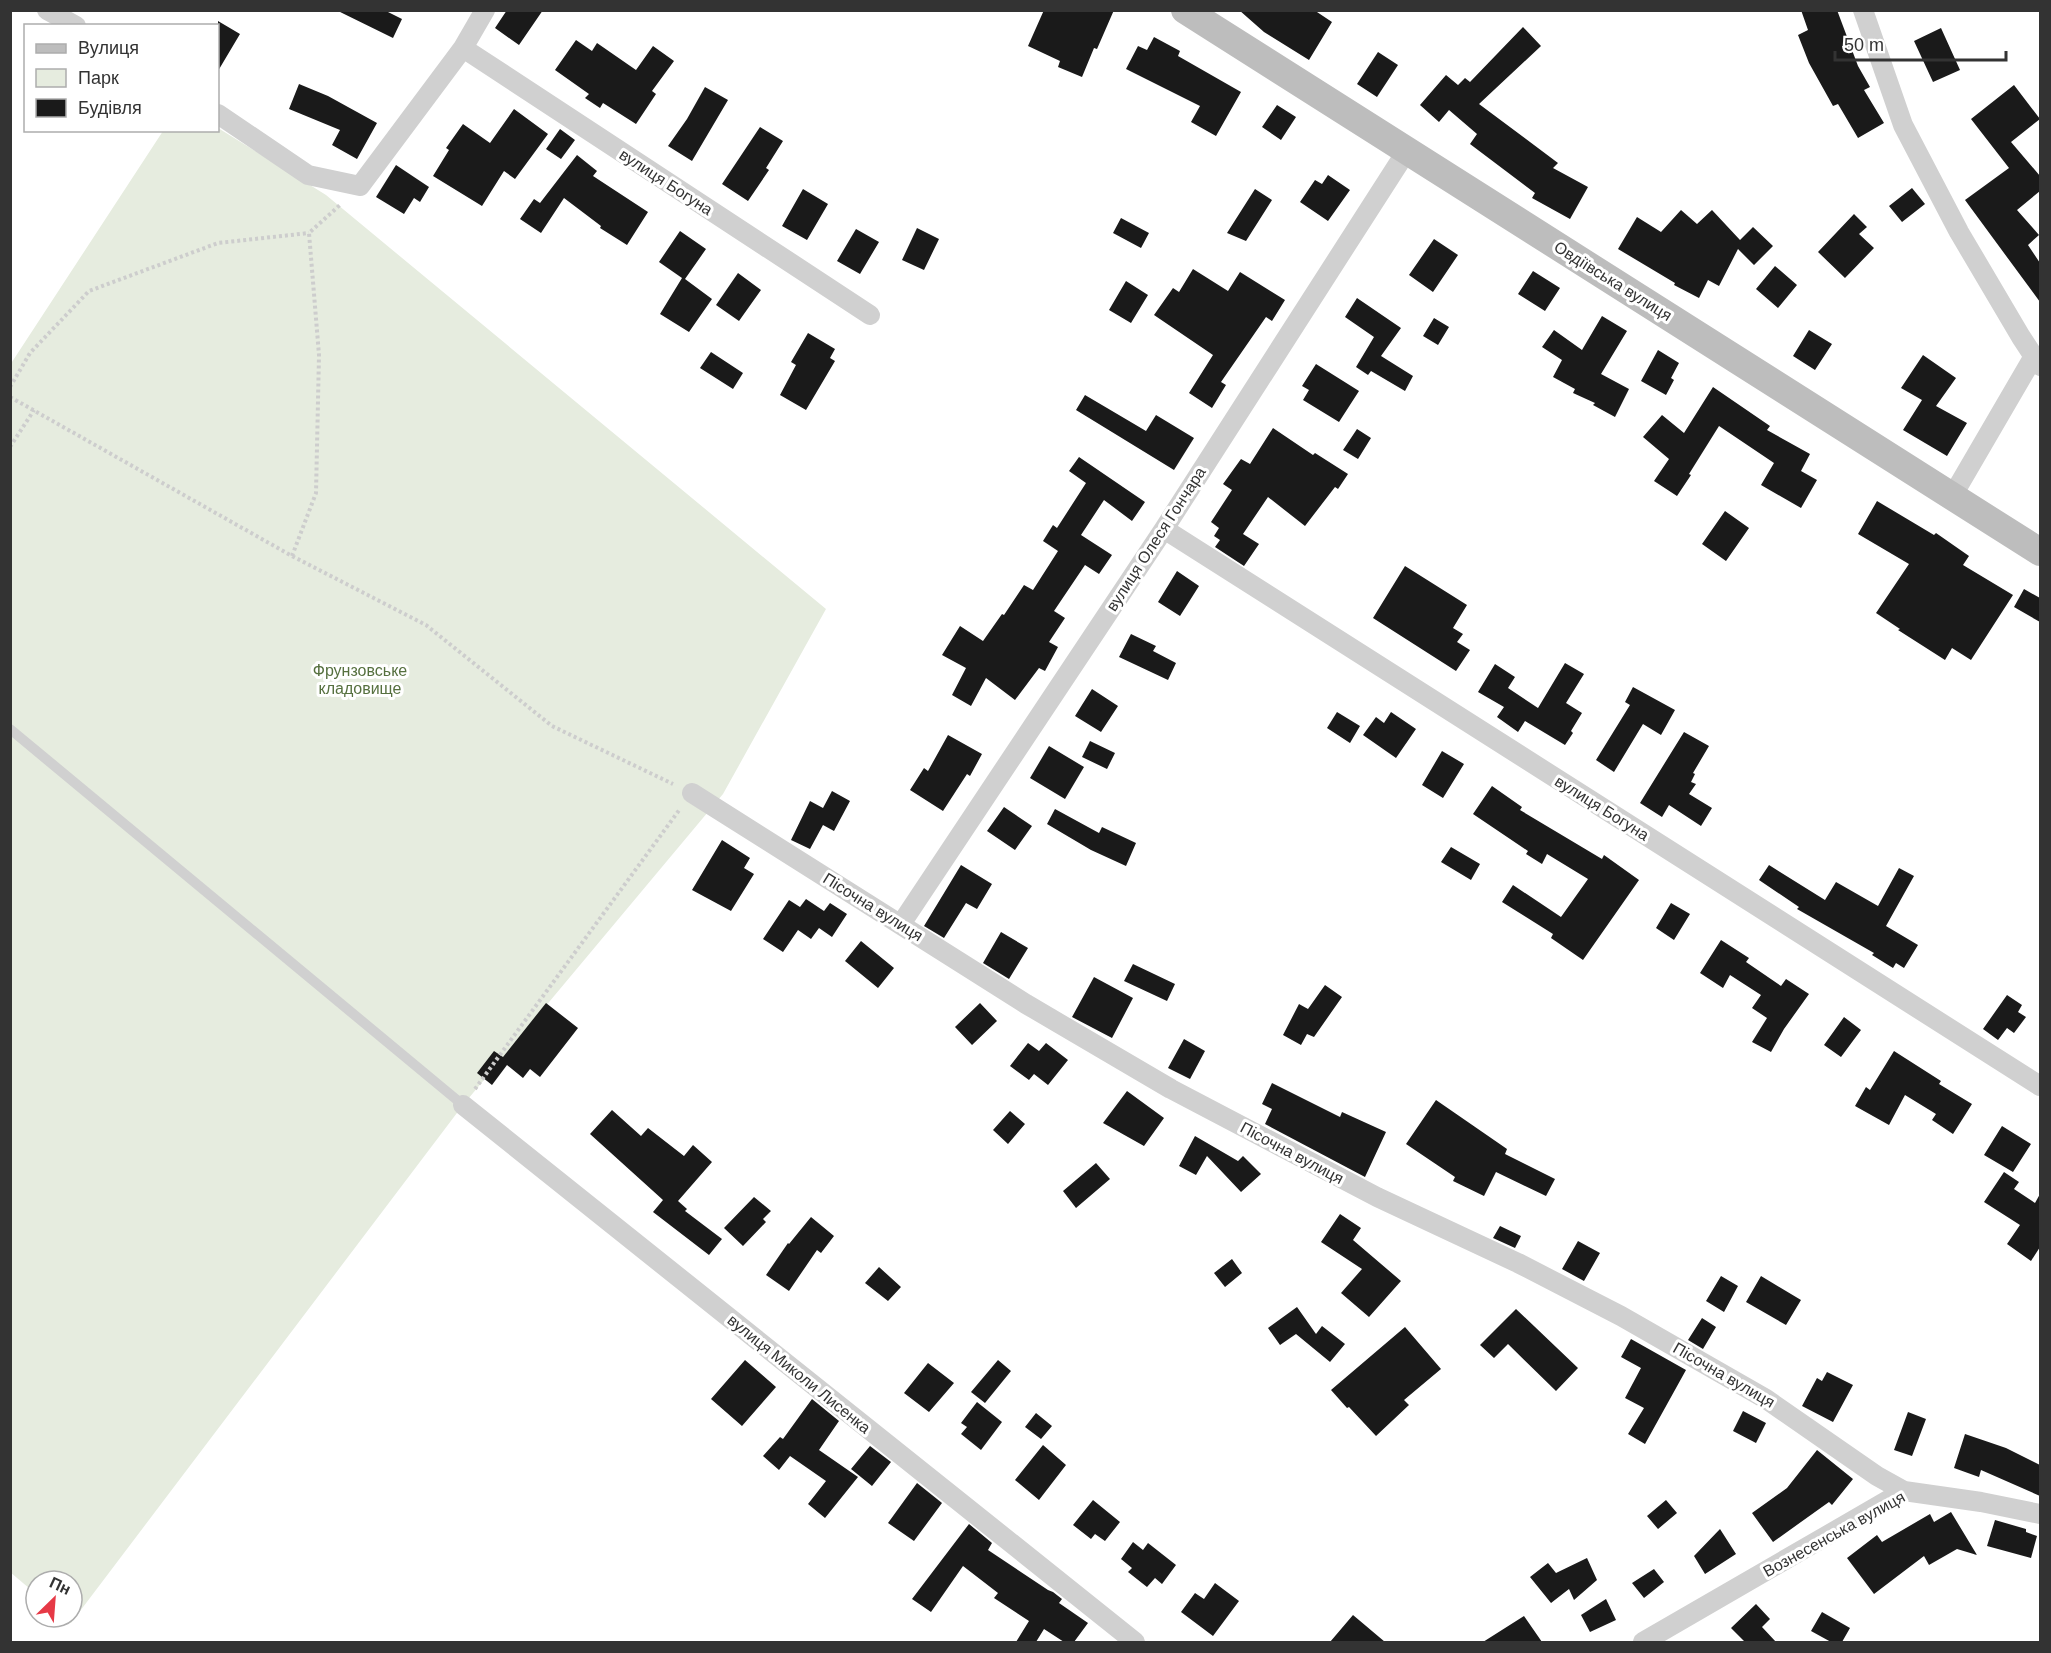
<svg xmlns="http://www.w3.org/2000/svg" width="2051" height="1653" viewBox="0 0 2051 1653" font-family="Helvetica,sans-serif">
	<style>
		.green { fill: #e6ecdf }
		.building { fill: #1a1a1a }
		.lines { fill: none; stroke-linecap: round; stroke-linejoin: round }
		.path { stroke: #cdcdcd; stroke-width: 4; stroke-dasharray: 3 3; stroke-linecap: butt }
		.lane { stroke: #d0d0d0; stroke-width: 10 }
		.street { stroke: #d0d0d0; stroke-width: 20 }
		.secondary { stroke: #bdbdbd; stroke-width: 28 }
		.labels { text-anchor: middle; dominant-baseline: central; stroke-width: 6; stroke-linejoin: round; paint-order: stroke }
		.street-label { font-size: 16px; fill: #333; stroke: #fff }
		.park-label { font-size: 16px; fill: #56703f; stroke: #fff }
	</style>
	<rect width="100%" height="100%" fill="#fff"/>
	<!-- green -->
	<path class="green" d="M218,128l108,67 500,414 -103,185 -260,311 -392,518 -7,-6h8v-36h-36v13l-26,-22v-1207l153,-234 55,-1z"/>
	<!-- building -->
	<path class="building" d="M336,10h48l18,9 -9,19z
		M507,10h36l-24,35 -24,-17z
		M1044,10h70l-17,39 -3,-1 -12,29 -24,-10 2,-6 -32,-15z
		M1239,10h75l18,12 -23,38 -45,-28z
		M1801,10h36l21,56 12,21 -6,3 20,33 -26,15 -20,-34 -5,2 -24,-43 -11,-28 10,-5z
		M218,21l22,13 -22,37z
		M1523,27l18,19 -62,58 79,59 -5,5 35,19 -18,32 -38,-21 3,-5 -65,-49 7,-10 -28,-24 -10,12 -19,-17 26,-30 12,10 7,-7 5,4z
		M1941,28l19,42 -27,12 -19,-41z
		M1154,37l26,14 -2,5 63,36 -25,44 -25,-14 9,-16 -74,-37 12,-23 9,4z
		M576,40l16,11 5,-8 39,27 17,-24 21,15 -22,30 4,3 -20,30 -33,-21 -3,5 -15,-10 4,-4 -34,-24z
		M1378,52l20,13 -21,32 -20,-13z
		M299,84l29,12 49,27 -20,36 -25,-14 8,-15 -51,-21z
		M2014,85l26,34 -29,23 29,34v15l-23,19 22,25 -11,10 12,18v39l-75,-102 44,-32 -38,-49z
		M705,87l23,13 -36,61 -24,-15 19,-27z
		M1277,105l19,12 -15,23 -19,-13z
		M514,109l34,25 -33,45 -11,-8 -22,35 -49,-30 16,-26 -3,-2 17,-24 27,19z
		M760,127l23,14 -17,27 3,2 -21,31 -26,-17z
		M560,129l15,11 -14,19 -15,-10z
		M577,155l20,16 -4,5 55,36 -21,33 -27,-17 1,-2 -37,-28 -23,35 -21,-14 14,-20 6,4z
		M396,165l33,22 -9,15 -6,-4 -10,16 -28,-17z
		M1328,175l22,15 -22,31 -28,-19 15,-22 7,4z
		M1912,188l13,16 -23,18 -13,-16z
		M803,189l25,15 -21,36 -25,-14z
		M1255,189l17,11 -26,41 -19,-8z
		M1681,210l16,14 15,-14 28,30 13,-13 20,19 -19,19 -16,-16 -19,37 -11,-6 -9,18 -25,-13 1,-2 -57,-34 19,-32 24,15z
		M1854,214l13,13 -8,7 15,14 -29,30 -27,-26z
		M1121,218l28,15 -8,15 -28,-15z
		M917,228l22,11 -15,31 -22,-10z
		M856,229l23,13 -19,32 -23,-13z
		M680,231l26,18 -21,30 27,20 -23,33 -29,-18 22,-36 -23,-16z
		M1434,239l24,16 -25,37 -24,-17z
		M1775,266l22,19 -19,23 -22,-19z
		M1193,269l35,22 12,-19 45,28 -13,21 -6,-4 -45,65 5,3 -14,23 -23,-15 24,-38 -59,-40 19,-27 6,4z
		M1533,271l27,17 -15,23 -27,-17z
		M738,273l23,17 -22,31 -23,-16z
		M1126,281l22,14 -17,28 -22,-13z
		M1357,298l44,30 -20,28 32,20 -8,15 -34,-20 -3,4 -12,-8 18,-30 -29,-20z
		M1602,316l25,15 -26,43 28,15 -14,28 -22,-12 2,-2 -22,-10 2,-4 -22,-12 9,-17 -20,-13 12,-17 28,20z
		M1434,318l15,9 -11,18 -15,-9z
		M1809,330l23,14 -17,26 -22,-14z
		M808,333l27,16 -5,9 5,3 -29,49 -26,-15 16,-30 -5,-3z
		M1658,350l21,13 -8,15 3,2 -8,15 -25,-14z
		M711,352l32,21 -10,16 -33,-21z
		M1923,355l33,23 -20,28 31,17 -20,33 -44,-26 19,-30 -21,-12z
		M1316,364l43,27 -20,31 -36,-22 6,-10 -7,-4z
		M1713,387l57,39 -3,4 43,24 -9,17 16,9 -16,28 -40,-23 13,-22 -55,-37 -30,48 2,1 -14,21 -23,-15 15,-22 -26,-22 19,-22 22,18z
		M1085,395l61,36 10,-16 38,23 -20,32 -98,-60z
		M1273,428l40,27 2,-2 33,21 -10,15 -3,-2 -30,39 -37,-29 -25,37 16,10 -15,22 -29,-19 5,-7 -6,-4 5,-8 -8,-6 21,-32 -9,-6 18,-25 9,5z
		M1357,429l14,9 -13,21 -15,-9z
		M1079,457l66,45 -13,19 -28,-21 -23,35 31,20 -13,19 -14,-9 -31,46 11,7 -16,24 9,5 -13,24 -6,-3 -24,32 -29,-22 -15,28 -19,-11 14,-27 -24,-13 18,-29 23,15 19,-27 2,1 20,-30 9,5 25,-39 -15,-10 10,-16 4,3 29,-45 -17,-12z
		M1877,501l57,34 2,-2 33,23 -6,9 50,30 -42,65 -19,-12 -7,12 -47,-30 2,-1 -24,-16 33,-49 -51,-30z
		M1725,511l24,17 -23,33 -24,-17z
		M1405,566l62,39 -14,23 10,6 -6,8 13,8 -14,21 -83,-53z
		M1177,571l22,15 -19,30 -22,-14z
		M2024,589l16,9v24l-26,-15z
		M1131,634l25,12 -3,5 23,12 -8,17 -49,-23z
		M1565,663l19,11 -18,29 16,10 -11,18 2,2 -8,12 -40,-24 -7,11 -21,-15 7,-10 -26,-15 17,-28 20,13 -7,11 30,20z
		M1633,687l42,23 -14,25 -18,-11 -29,48 -18,-12 34,-55 -5,-3z
		M1092,689l26,17 -17,26 -26,-16z
		M1337,712l23,14 -10,17 -23,-15z
		M1391,712l25,17 -20,29 -33,-23 13,-18 8,6z
		M1684,732l25,14 -16,27 2,1 -4,8 5,2 -7,10 23,14 -11,18 -32,-21 -7,12 -22,-14z
		M948,735l34,19 -12,22 -3,-2 -24,37 -33,-21 14,-22 4,3z
		M1090,741l25,12 -8,16 -25,-12z
		M1049,746l35,21 -19,32 -35,-21z
		M1442,751l22,13 -21,34 -21,-13z
		M1492,786l30,21 -2,3 82,49 2,-4 35,25 -56,80 -32,-22 2,-4 -51,-32 11,-17 48,32 27,-38 -41,-25 -5,10 -16,-10 2,-3 -55,-37z
		M832,791l18,10 -16,30 -11,-6 -13,24 -19,-9 19,-39 13,7z
		M1004,807l28,19 -17,24 -28,-19z
		M1055,809l44,24 3,-6 34,16 -10,23 -35,-16 -44,-26z
		M722,840l28,18 -6,10 10,6 -23,37 -39,-21z
		M1451,847l29,17 -9,16 -30,-18z
		M961,865l31,19 -15,25 -11,-6 -22,35 -20,-12z
		M1769,865l56,35 11,-18 42,24 21,-38 15,8 -28,50 32,19 -14,23 -8,-5 -3,5 -21,-13 2,-2 -77,-44 2,-2 -40,-27z
		M806,899l18,12 6,-8 17,11 -15,23 -13,-9 -8,11 -13,-9 -15,22 -20,-13 26,-39 11,7z
		M1671,903l19,11 -16,26 -18,-12z
		M1001,932l27,16 -19,31 -26,-16z
		M1721,940l28,18 -3,4 35,24 5,-7 23,15 -25,35 -13,23 -19,-10 15,-24 -15,-10 9,-13 -31,-20 -7,13 -23,-15z
		M861,941l33,27 -16,20 -33,-27z
		M1133,964l42,20 -8,17 -43,-20z
		M1094,977l39,21 -21,40 -40,-21z
		M1325,985l17,12 -28,40 -7,-3 -6,11 -18,-10 16,-31 9,5z
		M2007,995l15,10 -4,7 8,5 -12,16 -7,-5 -9,12 -15,-11z
		M546,1003l32,25 -38,49 -10,-8 -7,9 -16,-13 -15,20 -15,-12 17,-22 9,6z
		M980,1003l17,18 -25,24 -17,-18z
		M1844,1017l17,13 -20,27 -17,-12z
		M1184,1039l21,12 -15,28 -22,-11z
		M1028,1043l11,8 7,-8 22,17 -20,25 -14,-11 -5,6 -19,-14z
		M1894,1051l47,30 -2,3 33,20 -19,30 -21,-14 4,-6 -31,-19 -16,30 -34,-19 11,-19 4,3z
		M1272,1083l68,34 2,-5 44,20 -21,45 -100,-53 7,-15 -10,-5z
		M1127,1091l37,27 -20,28 -41,-23z
		M1436,1100l71,49 -2,5 50,25 -9,17 -50,-24 -12,24 -31,-15 2,-4 -49,-33z
		M612,1110l29,26 7,-8 36,28 9,-11 19,17 -34,39 9,8 -2,2 37,28 -13,16 -56,-43 10,-12 -73,-66z
		M1010,1111l15,13 -17,20 -15,-14z
		M2002,1126l29,18 -18,28 -29,-17z
		M1195,1136l43,25 5,-5 18,18 -20,18 -34,-36 -11,19 -17,-9z
		M1096,1163l14,16 -34,29 -13,-17z
		M2004,1172l15,10 -5,7 21,14 5,-9v53l-9,14 -24,-17 13,-19 -36,-23z
		M754,1197l17,14 -8,8 3,3 -23,24 -19,-18z
		M1340,1214l21,14 -8,12 48,41 -32,36 -28,-24 21,-24 -41,-27z
		M811,1217l23,19 -13,17 -4,-3 -28,41 -23,-16 22,-32 1,1z
		M1500,1226l21,10 -6,12 -22,-10z
		M1578,1241l22,12 -16,28 -22,-12z
		M1232,1259l10,14 -17,14 -11,-14z
		M879,1267l22,20 -13,14 -23,-18z
		M1721,1276l17,10 -14,26 -18,-11z
		M1761,1276l40,24 -15,25 -40,-23z
		M1297,1307l19,27 6,-8 23,18 -15,18 -34,-28 -16,11 -12,-17z
		M1516,1309l62,59 -22,23 -48,-47 -14,14 -14,-13z
		M1702,1318l14,9 -13,22 -15,-9z
		M1405,1327l36,42 -37,31 5,5 -33,31 -27,-29 -2,1 -16,-18z
		M1631,1339l55,31 -41,74 -17,-10 16,-26 -19,-10 16,-30 -20,-11z
		M745,1360l31,27 -34,39 -31,-27z
		M998,1360l13,11 -26,32 -14,-11z
		M928,1363l26,20 -25,29 -25,-19z
		M1827,1372l26,13 -20,37 -31,-16 15,-28 5,3z
		M812,1399l27,22 -20,29 39,27 -33,41 -17,-14 18,-23 -36,-25 -11,14 -16,-14 17,-19 3,2z
		M977,1402l25,20 -21,28 -20,-16 6,-7 -6,-4z
		M1743,1411l23,12 -10,20 -23,-12z
		M1908,1412l18,7 -14,37 -18,-6z
		M1036,1413l16,13 -11,13 -16,-12z
		M1965,1434l41,14 34,17v31l-59,-26 -2,7 -25,-9z
		M1043,1445l23,20 -27,35 -24,-20z
		M870,1446l21,16 -19,24 -21,-17z
		M1817,1450l36,29 -21,26 -3,-3 -56,40 -21,-29 35,-25z
		M917,1483l25,20 -28,38 -26,-18z
		M1093,1500l27,22 -15,19 -10,-7 -4,5 -18,-14z
		M1666,1500l11,13 -19,16 -11,-13z
		M1951,1512l26,43 -20,-6 -28,16 -5,-9 -50,38 -27,-36 30,-23 5,7 48,-28 4,8z
		M1995,1520l31,9v3l11,4 -6,22 -44,-12z
		M969,1524l23,19 -4,7 60,40 5,2 9,7 -3,4 29,20 -14,19h-10l-20,-13 -8,13h-20l13,-21 -35,-23 4,-5 -35,-27 -32,46 -19,-13z
		M1720,1529l16,25 -31,20 -11,-18z
		M1133,1542l10,8 5,-7 28,22 -14,19 -7,-6 -8,9 -19,-15 4,-4 -11,-9z
		M1587,1558l10,22 -23,20 -5,-11 -18,14 -21,-26 18,-14 8,10z
		M1654,1569l10,13 -20,16 -12,-15z
		M1215,1583l24,18 -26,35 -32,-24 14,-19 9,6z
		M1606,1599l10,21 -26,12 -9,-17z
		M1756,1604l14,15 -8,8 14,15h-31l-14,-14z
		M1822,1612l28,16 -8,14h-11l-20,-11z
		M1353,1615l32,27h-55z
		M1524,1616l18,26h-59z"/>
	<g class="lines">
		<!-- path -->
		<path class="path" d="M10,387l20,-34 59,-62 129,-48 91,-10
			M10,397l282,159 134,69 126,101 121,58
			M10,447l24,-37
			M292,556l24,-63 3,-138 -10,-122 32,-29
			M475,1089l205,-280"/>
		<!-- lane -->
		<path class="lane" d="M10,729l453,376"/>
		<!-- street -->
		<path class="street" d="M47,10l29,16
			M1863,10l40,115 56,107 62,105 19,29
			M463,48l407,267
			M218,114l90,61 52,11 103,-138 22,-38
			M1953,495l81,-139
			M1164,529l876,557
			M692,793l334,211 145,85 206,108 141,66 103,53 145,83 111,77 27,15
			M901,924l263,-395 242,-377
			M463,1105l672,537
			M1643,1642l261,-151 77,11 59,12"/>
		<!-- secondary -->
		<path class="secondary" d="M1185,10l855,542"/>
	</g>
	<g class="labels">
		<!-- street labels -->
		<g class="street-label">
			<text transform="translate(666 182) rotate(33)">вулиця Богуна</text>
			<text transform="translate(1613 281) rotate(32)">Овдіївська вулиця</text>
			<text transform="translate(1156 539) rotate(-57)">вулиця Олеся Гончара</text>
			<text transform="translate(1602 808) rotate(32)">вулиця Богуна</text>
			<text transform="translate(873 907) rotate(32)">Пісочна вулиця</text>
			<text transform="translate(1292 1153) rotate(28)">Пісочна вулиця</text>
			<text transform="translate(799 1374) rotate(39)">вулиця Миколи Лисенка</text>
			<text transform="translate(1724 1375) rotate(30)">Пісочна вулиця</text>
			<text transform="translate(1834 1534) rotate(-29)">Вознесенська вулиця</text>
		</g>
		<!-- park labels -->
		<g class="park-label">
			<text x="360" y="670">Фрунзовське<tspan x="360" dy="18">кладовище</tspan></text>
		</g>
	</g>
	<!-- border -->
	<rect width="2051" height="1653" fill="none" stroke="#333333" stroke-width="24"/>
	<!-- legend -->
	<rect x="24" y="24" width="195" height="108" fill="#ffffff" stroke="#adadad" stroke-width="1.5"/>
	<rect x="36" y="44" width="30" height="9" fill="#bdbdbd" stroke="#adadad" stroke-width="1.5"/>
	<text x="78" y="54" font-size="18" fill="#333333">Вулиця</text>
	<rect x="36" y="69" width="30" height="18" fill="#e6ecdf" stroke="#adadad" stroke-width="1.5"/>
	<text x="78" y="84" font-size="18" fill="#333333">Парк</text>
	<rect x="36" y="99" width="30" height="18" fill="#1a1a1a" stroke="#adadad" stroke-width="1.5"/>
	<text x="78" y="114" font-size="18" fill="#333333">Будівля</text>
	<!-- north arrow -->
	<g transform="translate(54 1599) rotate(25)"><circle r="28" fill="#ffffff" stroke="#adadad" stroke-width="1.5"/>
	<path d="M0-4.5L10 22L0 15L-10 22Z" fill="#e63946"/>
	<text y="-9" font-size="16" font-weight="bold" text-anchor="middle" fill="#333333">Пн</text>
	</g>
	<!-- scale -->
	<path d="M1835 51v9h171v-9" fill="none" stroke="#333333" stroke-width="3"/>
	<text x="1844" y="51" font-size="18" fill="#333333" stroke="#ffffff" stroke-width="4.5" paint-order="stroke">50 m</text>
</svg>
